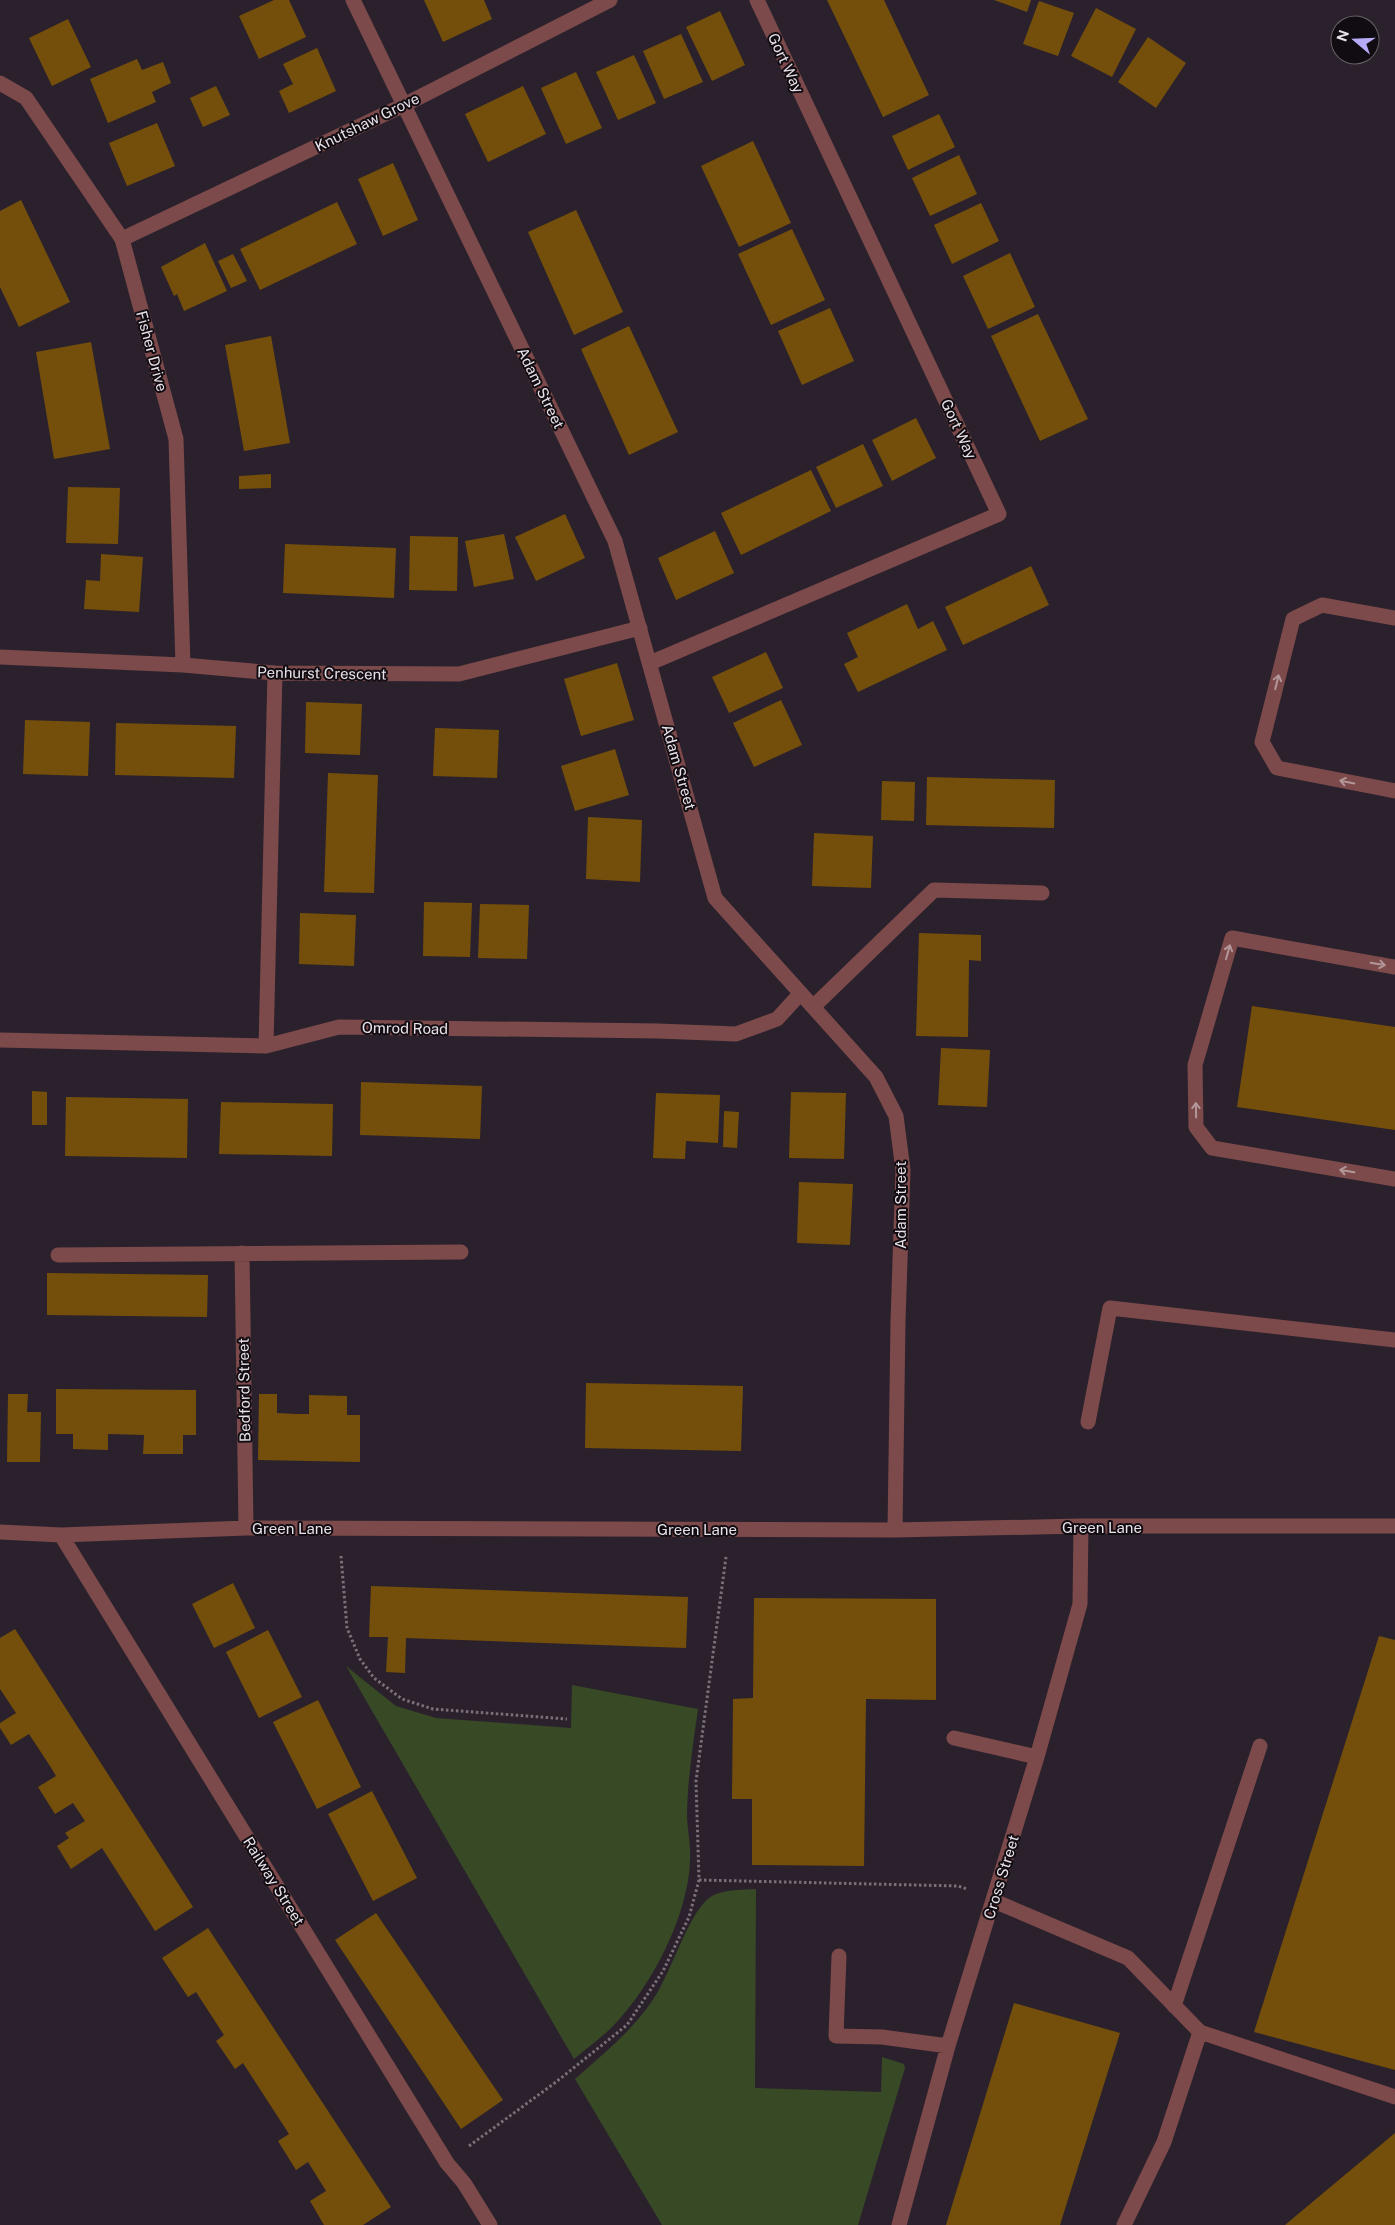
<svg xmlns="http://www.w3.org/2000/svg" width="1395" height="2225" viewBox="0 0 1395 2225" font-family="'Public Sans',sans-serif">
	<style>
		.green { fill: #384926 }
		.building { fill: #744f0b }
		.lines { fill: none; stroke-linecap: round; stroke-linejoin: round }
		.path { stroke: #79707a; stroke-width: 3; stroke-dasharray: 2.5 2.5; stroke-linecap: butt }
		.minor { stroke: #7c4a4b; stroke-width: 15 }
		.oneway { stroke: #b2969a }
		.labels { text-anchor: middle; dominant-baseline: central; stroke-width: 4; stroke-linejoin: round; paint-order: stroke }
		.street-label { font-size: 15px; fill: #e8e1e8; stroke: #110c11 }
	</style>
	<rect width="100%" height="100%" fill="#2b212c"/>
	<!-- green -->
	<path class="green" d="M346,1666l50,40 40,12 135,10 1,-43 126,24c-5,36 -11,73 -11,110 1,14 4,28 3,42 -2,55 -38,124 -75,163 -12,13 -28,24 -41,35z
		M756,1889l-1,199 126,4 1,-35 22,7 1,4 -47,157h-196l-87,-146c27,-24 56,-47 77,-78 18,-25 36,-87 57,-103 12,-9 32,-8 47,-9z"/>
	<!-- building -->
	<path class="building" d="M274,0h15l17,37 -47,22 -20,-43z
		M424,0h60l8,19 -49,23z
		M827,0h57l45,95 -46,22z
		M994,0h37l-4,12z
		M1039,1l35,12 -16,43 -35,-12z
		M1096,8l40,21 -24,48 -41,-21z
		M720,11l25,54 -33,16 -26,-54z
		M68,19l23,48 -39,19 -23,-48z
		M681,34l22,48 -39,17 -21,-48z
		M1148,37l38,26 -30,45 -38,-26z
		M317,48l19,43 -47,22 -10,-22 14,-7 -10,-20z
		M634,55l22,48 -38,17 -22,-48z
		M137,59l5,11 21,-8 8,21 -19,9 4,10 -48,21 -18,-44z
		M576,72l26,56 -36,16 -25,-56z
		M216,86l14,29 -27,12 -13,-29z
		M523,86l23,48 -58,28 -23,-48z
		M939,114l16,33 -47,23 -16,-34z
		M157,123l18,43 -48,20 -18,-43z
		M753,141l38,82 -52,24 -38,-81z
		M959,155l18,39 -47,22 -18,-38z
		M393,163l25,57 -35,16 -25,-57z
		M21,200l49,102 -51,25 -19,-40v-76z
		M337,202l20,42 -97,46 -20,-41z
		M981,203l18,38 -47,23 -18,-39z
		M576,210l47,102 -49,23 -46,-103z
		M792,229l33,71 -54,25 -33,-71z
		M205,243l22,48 -43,20 -7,-17 -3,2 -13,-29z
		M1010,253l25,54 -47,22 -25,-53z
		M233,254l14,27 -16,7 -13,-27z
		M830,308l24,53 -52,24 -24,-54z
		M1038,314l50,105 -48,22 -49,-105z
		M629,326l49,106 -49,23 -48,-106z
		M271,336l19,107 -46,8 -19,-106z
		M91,342l19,107 -56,10 -18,-107z
		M916,418l20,40 -44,23 -20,-41z
		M863,444l20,42 -47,22 -20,-41z
		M811,470l20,41 -90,44 -20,-42z
		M271,474v14l-32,1v-13z
		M68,487l52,1 -2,56 -52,-1z
		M565,514l20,44 -49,23 -21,-44z
		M715,531l19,42 -58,27 -18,-42z
		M504,534l10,45 -40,8 -9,-46z
		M410,536l48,1 -1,54 -48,-1z
		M285,544l111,4 -2,50 -111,-5z
		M101,554l42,3 -4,55 -55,-3 2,-29 14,1z
		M1031,566l18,39 -86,40 -18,-38z
		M907,604l11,25 15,-8 14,29 -89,42 -14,-28 14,-7 -11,-24z
		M766,652l17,36 -54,25 -17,-36z
		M617,663l17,57 -53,16 -17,-57z
		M781,700l21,45 -48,22 -21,-44z
		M306,702l56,2 -2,51 -55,-2z
		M25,720l65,2 -2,54 -65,-2z
		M116,723l120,3 -2,52 -119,-3z
		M435,728l64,2 -2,48 -64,-2z
		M615,749l14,46 -54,16 -14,-45z
		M328,773l50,2 -4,118 -50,-1z
		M927,777l128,3 -1,48 -128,-3z
		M882,781l33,1 -1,39 -33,-1z
		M588,817l54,3 -2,62 -54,-3z
		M814,833l59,3 -2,52 -59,-2z
		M424,902l48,1 -2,54 -47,-1z
		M480,904l49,1 -2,54 -49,-1z
		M300,913l56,2 -2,51 -55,-2z
		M919,933l62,2v26l-12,-1 -1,77 -52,-1z
		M1252,1006l143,21v103l-158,-23z
		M941,1048l49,2 -3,57 -49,-2z
		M361,1082l121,4 -2,53 -120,-4z
		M32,1091l15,1v33h-15z
		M791,1092l55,1 -2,66 -55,-1z
		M656,1093l64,2 -2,48 -32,-2 -1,18 -32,-1z
		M66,1097l122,2 -1,59 -122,-2z
		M221,1102l112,2 -1,52 -113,-2z
		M724,1111l15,1 -2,36 -14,-1z
		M799,1182l54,2 -3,61 -53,-2z
		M47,1273l161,2 -1,42 -160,-2z
		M586,1383l157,3 -2,65 -156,-3z
		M56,1389l140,1v45h-13v19h-40l1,-19 -36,-1v16l-35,-1v-15h-17z
		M8,1394h20l-1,18h14l-1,50h-33z
		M259,1394h18v19l19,1h13v-19l38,1v19h13v47l-102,-2z
		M233,1583l22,45 -41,20 -22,-44z
		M371,1586l317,11 -2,51 -280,-10 -1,35 -19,-1 2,-35h-19z
		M754,1598l182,1v101l-70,-1 -2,167 -112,-1v-66h-20l1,-100 20,-1z
		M15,1629l178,278 -38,24 -53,-83 -31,21 -14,-23 12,-8 -4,-5 20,-12 -12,-18 -18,11 -17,-27 18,-11 -6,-10 -21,-32 -18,11 -11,-17v-5l16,-10 -16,-24v-51z
		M268,1630l34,67 -43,21 -33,-66z
		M1379,1636l16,4v430l-141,-38z
		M318,1700l43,87 -44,22 -44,-87z
		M372,1791l45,87 -44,23 -45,-87z
		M376,1913l127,187 -42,29 -126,-189z
		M208,1928l183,279 -28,18h-39l-14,-24 16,-10 -18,-29 -12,8 -18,-29 11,-7 -46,-71 -8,6 -19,-28 8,-6 -28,-43 -8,5 -26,-39z
		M1014,2003l106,30 -60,192h-114z
		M1395,2133v92h-110z"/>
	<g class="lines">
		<!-- path -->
		<path class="path" d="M341,1556l6,72 13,31 14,19 28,21 31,10 134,10
			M699,1880l259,6 9,3
			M469,2146l87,-64 71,-57 36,-54 26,-54 10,-37 -3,-99 30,-224"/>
		<!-- minor -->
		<path class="minor" d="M353,0l262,541 100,357 161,179 20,39 7,54 -5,151 -3,209
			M0,83l26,15 96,141 54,200 7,226
			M122,239l282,-134 206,-105
			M1395,618l-73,-13 -29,14 -31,123 15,26 118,23
			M0,657l183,8 92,8 184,1 181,-46
			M650,663l349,-149 -242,-514
			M1395,967l-163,-29 -37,127 1,62 16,21 183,31
			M813,1007l121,-117 108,3
			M0,1040l266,6 73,-19 319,4 78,3 41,-15 23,-25
			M266,1046l9,-373
			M242,1253l4,275
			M58,1255l403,-3
			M1088,1422l22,-114 285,32
			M0,1532l61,3 185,-7 649,2 186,-4h314
			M61,1535l386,628 17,20 26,42
			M954,1738l83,19
			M994,1901l134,57 72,74 195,65
			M839,1956l-3,80 46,1 66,9
			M1174,2006l86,-260
			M899,2225l49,-179 89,-289 43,-153 1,-78
			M1124,2225l40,-83 36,-110"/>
	</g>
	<!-- one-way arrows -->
	<defs><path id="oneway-shaft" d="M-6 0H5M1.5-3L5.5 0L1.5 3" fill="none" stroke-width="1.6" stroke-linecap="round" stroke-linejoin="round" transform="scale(1.25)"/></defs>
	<g class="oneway">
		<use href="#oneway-shaft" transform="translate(1277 682) rotate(-76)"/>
		<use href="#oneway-shaft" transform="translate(1347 782) rotate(-169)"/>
		<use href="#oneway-shaft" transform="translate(1228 952) rotate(-74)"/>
		<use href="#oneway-shaft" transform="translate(1378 964) rotate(10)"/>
		<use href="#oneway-shaft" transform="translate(1196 1110) rotate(-91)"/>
		<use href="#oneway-shaft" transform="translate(1347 1171) rotate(-170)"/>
	</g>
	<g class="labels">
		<!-- street labels -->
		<g class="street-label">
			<text transform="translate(786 63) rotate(65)">Gort Way</text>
			<text transform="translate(367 122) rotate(-26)">Knutshaw Grove</text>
			<text transform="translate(152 351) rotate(75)">Fisher Drive</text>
			<text transform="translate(541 388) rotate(64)">Adam Street</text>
			<text transform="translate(959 429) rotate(65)">Gort Way</text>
			<text transform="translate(322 673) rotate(1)">Penhurst Crescent</text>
			<text transform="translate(679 767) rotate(74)">Adam Street</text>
			<text transform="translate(405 1028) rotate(1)">Omrod Road</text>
			<text transform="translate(900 1205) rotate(-90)">Adam Street</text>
			<text transform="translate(244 1390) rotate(-91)">Bedford Street</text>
			<text x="1102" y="1527">Green Lane</text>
			<text x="292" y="1528">Green Lane</text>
			<text x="697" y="1529">Green Lane</text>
			<text transform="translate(1001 1877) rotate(-73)">Cross Street</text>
			<text transform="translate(274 1881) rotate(58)">Railway Street</text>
		</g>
	</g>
	<!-- north arrow -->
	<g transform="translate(1355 40) rotate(289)"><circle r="24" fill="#110c11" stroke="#676167"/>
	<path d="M0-4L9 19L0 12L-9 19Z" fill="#b7abf8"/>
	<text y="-8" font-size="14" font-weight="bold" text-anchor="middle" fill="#e8e1e8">N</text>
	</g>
</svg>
